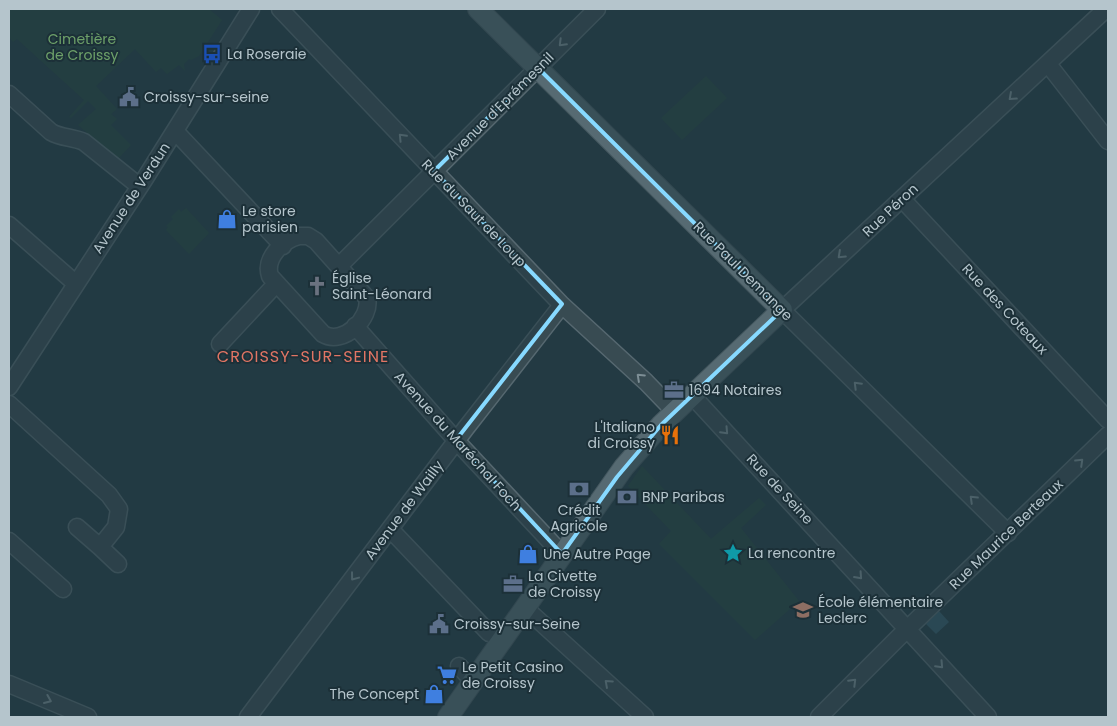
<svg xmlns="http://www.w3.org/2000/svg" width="1117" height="726" viewBox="0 0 1117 726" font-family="Poppins,sans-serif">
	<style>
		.green { fill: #25443e }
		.water { fill: #345a69 }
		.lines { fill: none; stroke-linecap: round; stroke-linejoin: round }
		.minor-casing { stroke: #566870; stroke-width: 19 }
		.major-casing { stroke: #44575f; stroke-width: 22 }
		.minor { stroke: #384b52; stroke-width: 16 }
		.major { stroke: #566a72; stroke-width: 20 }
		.oneway { stroke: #7d8e95 }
		.marked { fill: none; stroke: #87d9ff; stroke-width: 4; stroke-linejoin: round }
		.labels { text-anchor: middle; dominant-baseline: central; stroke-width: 4; stroke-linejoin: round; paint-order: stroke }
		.park-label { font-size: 14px; fill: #6da069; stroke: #1c3038 }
		.poi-label { font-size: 14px; fill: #b5c5cc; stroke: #1c3038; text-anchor: start }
		.street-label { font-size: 14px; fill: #b5c5cc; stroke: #1c3038 }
		.quarter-label { font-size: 16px; letter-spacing: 1px; fill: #e27564; stroke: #1c3038 }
	</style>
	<rect width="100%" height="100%" fill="#233a43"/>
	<!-- green -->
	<path class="green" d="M9,9h200l13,11 -23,36 -8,4 -2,-1 -5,5 1,7 -6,-6 -12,9 -6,-6 -5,4 -21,-23 -39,37 21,23 -6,5 6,5 -6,6 20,20 -13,14 -40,-34 18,-16 -8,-8 -17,17 -2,-1 15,-17 -67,-61 -4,3 -4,-5z
		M706,76l21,22 -45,42 -21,-22z
		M186,208l23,25 -20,21 -23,-24 2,-3 -2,-1 7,-7 -2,-2 8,-8 2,3z
		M642,466l69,73 48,-41 7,7 -25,23 58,73 -44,39 -96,-96 12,-13 -43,-45z"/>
	<!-- water -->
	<path class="water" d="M939,611l10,11 -13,12 -10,-10z"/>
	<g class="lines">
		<defs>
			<path id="minor" d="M280,9l282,296 84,77 28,29
				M1048,64l60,77
				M9,94l42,38c10,6 22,5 33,10l55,44
				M175,131l108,115
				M902,199l206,221
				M9,225l66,58
				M299,236h9l8,5 51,57c5,20 -24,48 -44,36l-53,-58c-6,-18 13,-36 29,-40z
				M339,266l258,-257
				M355,326l107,121 100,107
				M220,344l56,-60
				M9,387l135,-207 107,-171
				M693,394l5,8 290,315
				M9,404l100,91 10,14 -3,18 -16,20 18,17
				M77,527l23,20
				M390,529l99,104
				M1008,533l-226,-223 324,-301
				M9,541l54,48
				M525,608l120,109
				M459,666l14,15
				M9,684l79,33
				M248,717l218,-289 96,-123
				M819,717l79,-79 210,-203"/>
			<path id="major" d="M448,717l176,-250 37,-42 121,-115 -304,-301"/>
		</defs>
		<!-- minor casing -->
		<use href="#minor" class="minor-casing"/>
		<!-- major casing -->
		<use href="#major" class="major-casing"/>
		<!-- minor -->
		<use href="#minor" class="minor"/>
		<!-- major -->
		<use href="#major" class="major"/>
	</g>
	<!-- one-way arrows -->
	<defs><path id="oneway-chevron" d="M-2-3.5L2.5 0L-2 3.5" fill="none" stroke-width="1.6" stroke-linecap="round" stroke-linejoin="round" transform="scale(1.25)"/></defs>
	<g class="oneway">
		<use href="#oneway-chevron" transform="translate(562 43) rotate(135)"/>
		<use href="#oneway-chevron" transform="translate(1012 97) rotate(138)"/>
		<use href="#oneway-chevron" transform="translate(402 137) rotate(-134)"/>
		<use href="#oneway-chevron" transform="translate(841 255) rotate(137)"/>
		<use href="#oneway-chevron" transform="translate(640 377) rotate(-137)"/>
		<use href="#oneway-chevron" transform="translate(857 385) rotate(-135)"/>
		<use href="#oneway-chevron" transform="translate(725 431) rotate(47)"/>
		<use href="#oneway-chevron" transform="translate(1080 462) rotate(-44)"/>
		<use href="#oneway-chevron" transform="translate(973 499) rotate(-136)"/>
		<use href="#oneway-chevron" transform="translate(859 576) rotate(48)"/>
		<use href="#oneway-chevron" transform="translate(354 577) rotate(127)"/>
		<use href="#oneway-chevron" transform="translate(940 665) rotate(47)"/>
		<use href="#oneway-chevron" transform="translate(853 682) rotate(-45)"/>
		<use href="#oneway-chevron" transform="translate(608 683) rotate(-138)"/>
		<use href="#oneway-chevron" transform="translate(48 700) rotate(23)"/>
	</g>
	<!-- marked area -->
	<path d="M0 0H1117V726H0ZM538,68l244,242 -121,115 -44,52 -55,77 -106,-114 106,-136 -128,-133z" fill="#233a43" fill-opacity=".55" fill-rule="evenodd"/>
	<path class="marked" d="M538,68l244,242 -121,115 -44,52 -55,77 -106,-114 106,-136 -128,-133z"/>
	<!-- icons -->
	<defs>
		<symbol id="bus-bare" viewBox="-9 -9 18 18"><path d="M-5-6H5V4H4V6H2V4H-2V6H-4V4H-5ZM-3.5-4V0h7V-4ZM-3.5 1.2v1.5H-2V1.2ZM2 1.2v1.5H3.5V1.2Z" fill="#1a4fb4" stroke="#1c3038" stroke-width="2.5" paint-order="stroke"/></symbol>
		<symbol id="civic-bare" viewBox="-9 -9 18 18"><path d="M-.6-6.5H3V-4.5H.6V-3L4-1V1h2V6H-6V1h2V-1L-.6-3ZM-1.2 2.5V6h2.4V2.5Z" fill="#5c6f8a" stroke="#1c3038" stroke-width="2.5" paint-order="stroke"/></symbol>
		<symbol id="shop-bare" viewBox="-9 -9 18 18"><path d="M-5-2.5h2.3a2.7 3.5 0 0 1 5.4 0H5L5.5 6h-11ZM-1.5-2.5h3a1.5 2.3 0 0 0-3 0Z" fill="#3f7fe0" stroke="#1c3038" stroke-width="2.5" paint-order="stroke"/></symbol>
		<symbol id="church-bare" viewBox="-9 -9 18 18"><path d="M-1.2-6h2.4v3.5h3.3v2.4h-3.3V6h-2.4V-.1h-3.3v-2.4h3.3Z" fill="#6b7280" stroke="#1c3038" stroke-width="2.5" paint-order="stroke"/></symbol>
		<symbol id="office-bare" viewBox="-9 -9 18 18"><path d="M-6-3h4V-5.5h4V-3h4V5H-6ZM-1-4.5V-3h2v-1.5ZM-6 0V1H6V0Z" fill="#5c6f8a" stroke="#1c3038" stroke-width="2.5" paint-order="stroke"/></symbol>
		<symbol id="restaurant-bare" viewBox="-9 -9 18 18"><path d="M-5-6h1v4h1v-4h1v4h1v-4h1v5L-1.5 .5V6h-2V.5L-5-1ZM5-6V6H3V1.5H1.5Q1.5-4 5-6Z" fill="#e8710a" stroke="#1c3038" stroke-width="2.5" paint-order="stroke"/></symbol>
		<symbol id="bank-bare" viewBox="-9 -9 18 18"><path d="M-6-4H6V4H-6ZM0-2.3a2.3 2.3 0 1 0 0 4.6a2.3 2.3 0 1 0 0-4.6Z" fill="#5c6f8a" stroke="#1c3038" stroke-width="2.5" paint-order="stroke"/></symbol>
		<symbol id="sight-bare" viewBox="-9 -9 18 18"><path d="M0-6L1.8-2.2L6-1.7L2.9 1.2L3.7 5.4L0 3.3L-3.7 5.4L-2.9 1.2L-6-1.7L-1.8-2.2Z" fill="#0f9aa8" stroke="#1c3038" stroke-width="2.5" paint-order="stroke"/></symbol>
		<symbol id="school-bare" viewBox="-9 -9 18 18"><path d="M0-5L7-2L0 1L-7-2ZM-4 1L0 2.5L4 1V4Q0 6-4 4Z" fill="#8d6e63" stroke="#1c3038" stroke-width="2.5" paint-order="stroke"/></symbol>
		<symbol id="supermarket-bare" viewBox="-9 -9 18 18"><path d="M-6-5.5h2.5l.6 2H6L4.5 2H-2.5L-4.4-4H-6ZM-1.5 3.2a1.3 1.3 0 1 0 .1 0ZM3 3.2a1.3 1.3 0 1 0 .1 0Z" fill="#3f7fe0" stroke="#1c3038" stroke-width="2.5" paint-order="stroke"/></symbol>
	</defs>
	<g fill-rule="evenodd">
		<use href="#bus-bare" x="198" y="40" width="28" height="28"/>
		<use href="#civic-bare" x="115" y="83" width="28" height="28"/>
		<use href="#shop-bare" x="213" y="205" width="28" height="28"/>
		<use href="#church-bare" x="303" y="272" width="28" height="28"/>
		<use href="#office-bare" x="660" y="376" width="28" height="28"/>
		<use href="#restaurant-bare" x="656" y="421" width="28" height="28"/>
		<use href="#bank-bare" x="565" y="475" width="28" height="28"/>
		<use href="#bank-bare" x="613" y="483" width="28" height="28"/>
		<use href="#sight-bare" x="719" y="539" width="28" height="28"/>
		<use href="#shop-bare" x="514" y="540" width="28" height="28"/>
		<use href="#office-bare" x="499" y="570" width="28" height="28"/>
		<use href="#school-bare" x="789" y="596" width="28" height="28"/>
		<use href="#civic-bare" x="425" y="610" width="28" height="28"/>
		<use href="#supermarket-bare" x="433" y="661" width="28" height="28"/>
		<use href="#shop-bare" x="420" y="680" width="28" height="28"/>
	</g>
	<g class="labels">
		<!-- park labels -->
		<g class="park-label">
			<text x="82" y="39">Cimetière<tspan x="82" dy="16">de Croissy</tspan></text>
		</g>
		<!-- poi labels -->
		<g class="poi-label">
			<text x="227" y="54">La Roseraie</text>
			<text x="144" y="97">Croissy-sur-seine</text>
			<text x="242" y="211">Le store<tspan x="242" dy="16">parisien</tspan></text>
			<text x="332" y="278">Église<tspan x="332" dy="16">Saint-Léonard</tspan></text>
			<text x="689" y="390">1694 Notaires</text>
			<text x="655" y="427" text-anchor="end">L'Italiano<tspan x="655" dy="16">di Croissy</tspan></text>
			<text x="642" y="497">BNP Paribas</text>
			<text x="579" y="510" text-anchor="middle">Crédit<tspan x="579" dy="16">Agricole</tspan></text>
			<text x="748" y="553">La rencontre</text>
			<text x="543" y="554">Une Autre Page</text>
			<text x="528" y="576">La Civette<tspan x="528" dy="16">de Croissy</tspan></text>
			<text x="818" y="602">École élémentaire<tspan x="818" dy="16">Leclerc</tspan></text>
			<text x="454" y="624">Croissy-sur-Seine</text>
			<text x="462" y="667">Le Petit Casino<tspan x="462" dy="16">de Croissy</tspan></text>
			<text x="419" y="694" text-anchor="end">The Concept</text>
		</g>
		<!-- street labels -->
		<g class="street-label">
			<text transform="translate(500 106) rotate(-45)">Avenue d'Eprémesnil</text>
			<text transform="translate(131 198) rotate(-57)">Avenue de Verdun</text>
			<text transform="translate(890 210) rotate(-43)">Rue Péron</text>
			<text transform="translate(474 213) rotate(46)">Rue du Saut de Loup</text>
			<text transform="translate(743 271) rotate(45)">Rue Paul Demange</text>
			<text transform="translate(1005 309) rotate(47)">Rue des Coteaux</text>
			<text transform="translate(458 441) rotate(48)">Avenue du Maréchal Foch</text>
			<text transform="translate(780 489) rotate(47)">Rue de Seine</text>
			<text transform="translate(404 510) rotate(-53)">Avenue de Wailly</text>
			<text transform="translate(1006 534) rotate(-44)">Rue Maurice Berteaux</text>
		</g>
		<!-- quarter labels -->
		<g class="quarter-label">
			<text x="303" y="356">CROISSY-SUR-SEINE</text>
		</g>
	</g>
	<!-- border -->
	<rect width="1117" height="726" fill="none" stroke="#b5c5cc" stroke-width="20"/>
</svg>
